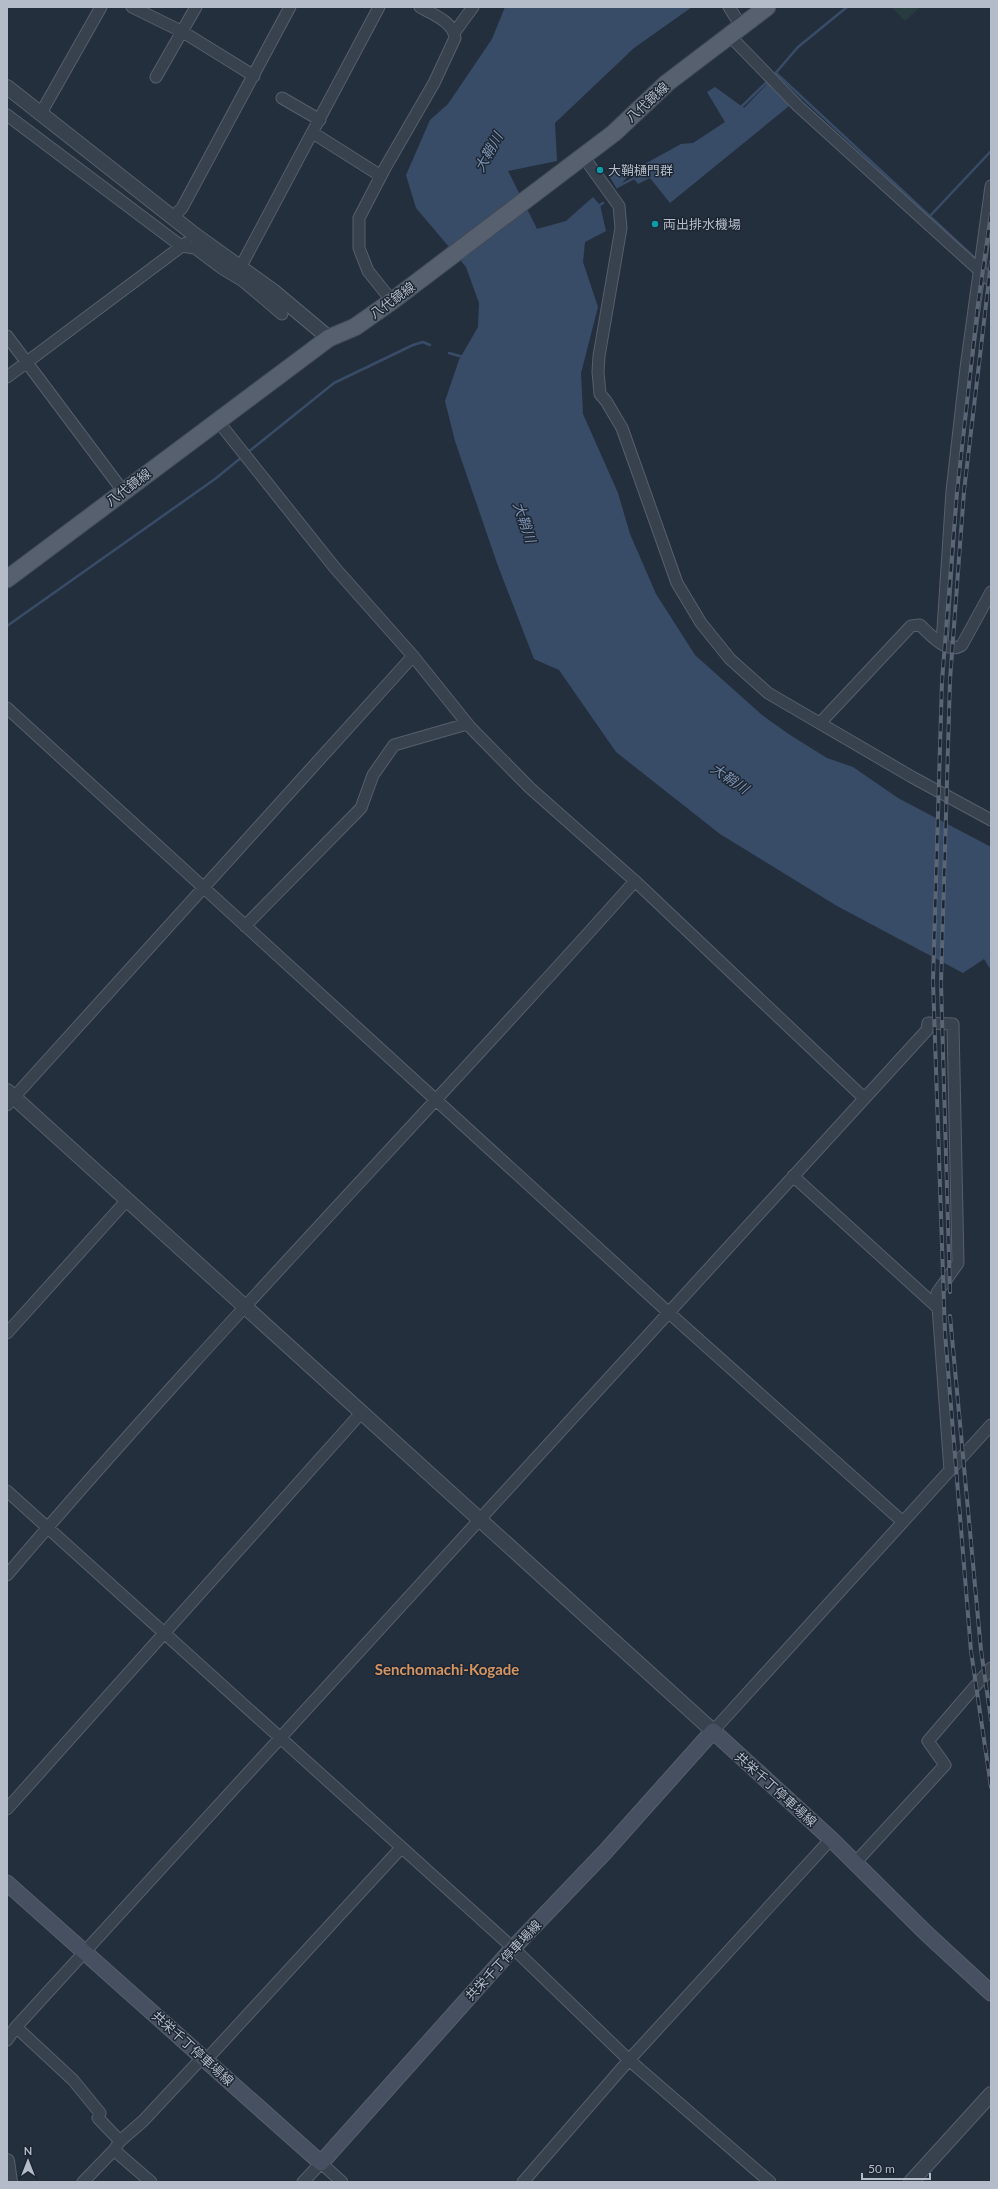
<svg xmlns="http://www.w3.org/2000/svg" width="998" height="2189" viewBox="0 0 998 2189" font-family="Lato,'Noto Sans JP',sans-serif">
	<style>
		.green { fill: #263c3f }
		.water { fill: #394c67 }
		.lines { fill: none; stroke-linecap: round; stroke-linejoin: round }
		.stream { stroke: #394c67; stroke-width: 2.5 }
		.minor-casing { stroke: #565f6c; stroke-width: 13 }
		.tertiary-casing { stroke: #565f6c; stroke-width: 16 }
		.secondary-casing { stroke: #565f6c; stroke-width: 17 }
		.primary-casing { stroke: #414a57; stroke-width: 19 }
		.minor { stroke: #38414e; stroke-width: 11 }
		.tertiary { stroke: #38414e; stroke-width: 14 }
		.secondary { stroke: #465061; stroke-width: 15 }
		.primary { stroke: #56606e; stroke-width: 17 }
		.rail-casing { stroke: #5a6575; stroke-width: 4 }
		.rail { stroke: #1d2633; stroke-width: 2.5; stroke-dasharray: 8; stroke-linecap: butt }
		.culture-dot { fill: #0f9aa8; stroke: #1d2633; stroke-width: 1.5 }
		.labels { text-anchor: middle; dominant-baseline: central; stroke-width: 3; stroke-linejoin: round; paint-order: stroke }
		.street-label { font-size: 13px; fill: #b4bcc9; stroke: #1d2633 }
		.poi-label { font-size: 13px; fill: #b4bcc9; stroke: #1d2633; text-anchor: start }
		.water-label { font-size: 14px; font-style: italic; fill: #7c92b1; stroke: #1d2633 }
		.quarter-label { font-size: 15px; font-weight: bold; fill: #d59563; stroke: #1d2633 }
	</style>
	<rect width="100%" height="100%" fill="#242f3e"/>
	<!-- green -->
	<path class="green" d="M892,7h28l-15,14z"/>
	<!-- water -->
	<path class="water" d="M505,7h187l-58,41 -79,75 2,38 -49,10 29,58 29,-8 27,-24 7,8 6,26 -21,11 -2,20 15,45 -17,66 2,41 35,79 12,41 26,60 39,61 67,60 28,20 37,23 26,9 45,31 93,49v123l-7,-11 -21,14 -126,-67 -117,-72 -104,-82 -57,-82 -25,-11 -36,-93 -43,-125 -10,-40 14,-41 19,-33 1,-24 -13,-36 -50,-59 -10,-33 24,-55 18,-16 44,-65z
		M769,82l20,24 -119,97 -20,-25 -12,6 -8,-10 -13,15 -9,-15 16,-10 8,7 49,-27 12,-1 32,-21 -18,-30 8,-5 29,21z"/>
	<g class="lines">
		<!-- stream -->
		<path class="stream" d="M776,73l201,187
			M773,76l25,-29 49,-40
			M740,108l28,-27
			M619,186l17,-9
			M600,205l3,-2
			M930,216l61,-65
			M984,266l7,6
			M449,353l14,4
			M247,453l87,-70 79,-38 10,-3 7,3
			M7,626l208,-147 27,-22"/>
		<defs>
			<path id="minor" d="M132,7l51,25 71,44
				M729,7l12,19
				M454,33l19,-26
				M729,35l69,71 193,175
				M156,77l40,-70
				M282,98l38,22
				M41,113l60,-106
				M7,115l174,131 14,2 28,21 20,12 39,33
				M313,133l68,43
				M583,156l36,50 2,22 -22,128 -1,16 2,22 6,7 16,27 55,155 24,40 29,36 38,34 144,84 79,43
				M173,217l9,-9 108,-201
				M240,268l139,-261
				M392,301l-24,-30 -9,-23v-30l26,-50 49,-85 21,-45c-1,-16 -23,-24 -35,-31
				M7,336l116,155
				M7,377l179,-134
				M217,420l118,148 78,88 57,71 60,61 105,93 229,217
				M942,644l10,-153 14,-123 25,-182
				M7,708l661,604 235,210
				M820,723l91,-97 9,-1c11,10 27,30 42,20l29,-53
				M245,926l116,-118 12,-33 21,-30 73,-21
				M7,1105l406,-449
				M793,1176l145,132
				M7,1333l120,-133
				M7,1491l506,457 116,112 141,122
				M7,1575c202,-238 421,-461 628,-694
				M713,1731l278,-306
				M7,1809l354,-396
				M855,1863l90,-98 -17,-24 63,-73
				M16,2027l57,53 27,33 -2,5 22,23
				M7,2040l9,-13 911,-997 1,-7 25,1 5,239 -21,30 13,177
				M114,2150l6,-9 23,-20 57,-61h6l195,-212
				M83,2182l31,-32 37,32
				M303,2182l18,-19 21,19
				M523,2182l106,-122 202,-221"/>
			<path id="tertiary" d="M7,87l188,148 78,56 56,47
				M7,1091l706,640
				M7,2161l3,21
				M911,2182l80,-88"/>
			<path id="secondary" d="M7,1883l314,280 192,-215 92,-96 108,-121 118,108 95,94 65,60"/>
			<path id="primary" d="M7,579l322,-241 26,-11 37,-26 222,-168 53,-50 100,-76"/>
		</defs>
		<!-- minor casing -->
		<use href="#minor" class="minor-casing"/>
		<!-- tertiary casing -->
		<use href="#tertiary" class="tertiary-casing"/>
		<!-- secondary casing -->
		<use href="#secondary" class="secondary-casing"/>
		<!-- primary casing -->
		<use href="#primary" class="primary-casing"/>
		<!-- minor -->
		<use href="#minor" class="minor"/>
		<!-- tertiary -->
		<use href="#tertiary" class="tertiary"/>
		<!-- secondary -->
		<use href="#secondary" class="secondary"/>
		<!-- primary -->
		<use href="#primary" class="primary"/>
		<defs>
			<path id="rail" d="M991,214l-13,90 -21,188 -15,189 -9,300 12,352 26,318 20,136
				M950,1292l-9,-309 9,-303 14,-189 27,-229
				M950,1316l31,334 10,70"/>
		</defs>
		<!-- rail casing -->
		<use href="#rail" class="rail-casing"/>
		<!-- rail -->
		<use href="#rail" class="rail"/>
	</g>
	<!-- markers -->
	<g class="culture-dot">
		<circle cx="600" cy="170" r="4"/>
		<circle cx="655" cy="224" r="4"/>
	</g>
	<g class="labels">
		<!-- street labels -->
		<g class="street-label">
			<text transform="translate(647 102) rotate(-42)">八代鏡線</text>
			<text transform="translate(392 300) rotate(-36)">八代鏡線</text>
			<text transform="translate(128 487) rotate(-37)">八代鏡線</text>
			<text transform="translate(776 1789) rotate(42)">共栄千丁停車場線</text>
			<text transform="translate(503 1960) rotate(-47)">共栄千丁停車場線</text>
			<text transform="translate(193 2048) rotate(42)">共栄千丁停車場線</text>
		</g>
		<!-- poi labels -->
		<g class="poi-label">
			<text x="608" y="170">大鞘樋門群</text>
			<text x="663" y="224">両出排水機場</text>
		</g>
		<!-- water labels -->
		<g class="water-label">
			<text transform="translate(488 152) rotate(-61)">大鞘川</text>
			<text transform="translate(525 522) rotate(71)">大鞘川</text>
			<text transform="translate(730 778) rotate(34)">大鞘川</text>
		</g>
		<!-- quarter labels -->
		<g class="quarter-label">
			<text x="447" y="1669">Senchomachi-Kogade</text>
		</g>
	</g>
	<!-- border -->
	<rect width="998" height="2189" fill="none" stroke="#b4bcc9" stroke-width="16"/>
	<!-- north arrow -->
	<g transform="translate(28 2161)" stroke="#1d2633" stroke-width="3" paint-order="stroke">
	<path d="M0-3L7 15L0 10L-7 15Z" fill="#b4bcc9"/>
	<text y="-6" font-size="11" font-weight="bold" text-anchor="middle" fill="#b4bcc9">N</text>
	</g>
	<!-- scale -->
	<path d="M862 2173v6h68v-6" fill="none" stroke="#b4bcc9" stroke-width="2"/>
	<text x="868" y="2173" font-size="12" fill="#b4bcc9" stroke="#1d2633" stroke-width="3" paint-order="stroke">50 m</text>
</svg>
